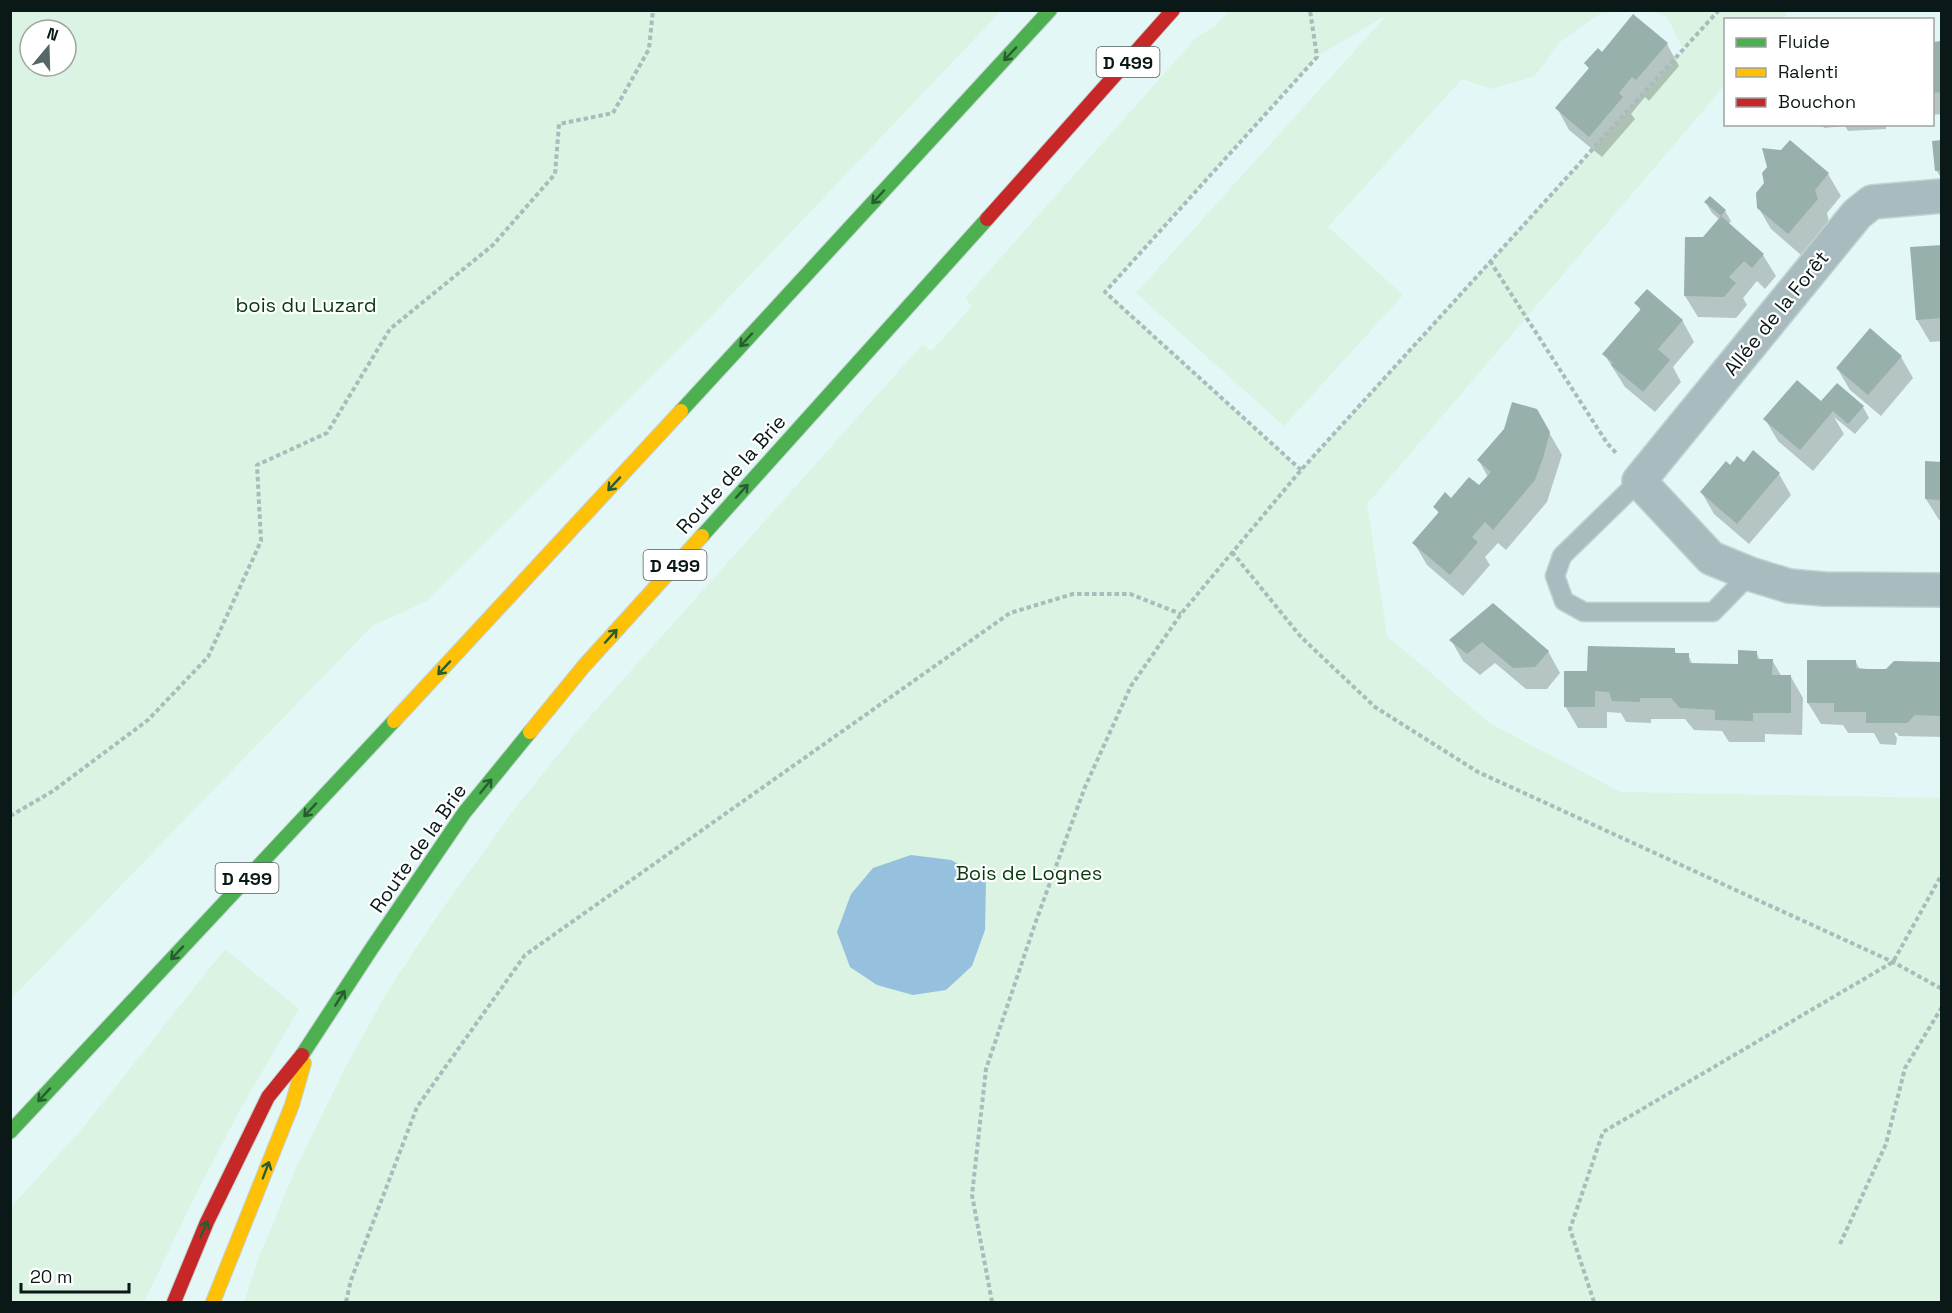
<svg xmlns="http://www.w3.org/2000/svg" width="1952" height="1313" viewBox="0 0 1952 1313" font-family="'Space Grotesk',sans-serif">
	<style>
		.green { fill: #daf3e2; fill-rule: evenodd }
		.water { fill: #95c0de }
		.shadow { fill: #0003 }
		.building { fill: #98b0ab }
		.lines { fill: none; stroke-linecap: round; stroke-linejoin: round }
		.lane-casing { stroke: #c2d2d1; stroke-width: 21 }
		.street-casing { stroke: #c2d2d1; stroke-width: 36 }
		.fast-casing { stroke: #c2d2d1; stroke-width: 16 }
		.slow-casing { stroke: #c2d2d1; stroke-width: 16 }
		.jam-casing { stroke: #c2d2d1; stroke-width: 16 }
		.path { stroke: #aabbbc; stroke-width: 4; stroke-dasharray: 4.5 3; stroke-linecap: butt }
		.lane { stroke: #a8bcc0; stroke-width: 18 }
		.street { stroke: #a8bcc0; stroke-width: 33 }
		.fast { stroke: #4caf50; stroke-width: 14 }
		.slow { stroke: #ffc107; stroke-width: 14 }
		.jam { stroke: #c62828; stroke-width: 14 }
		.oneway { stroke: #285c31 }
		.labels { text-anchor: middle; dominant-baseline: central; stroke-width: 4.5; stroke-linejoin: round; paint-order: stroke }
		.shield { fill: #fff; stroke: #545d5d; stroke-width: 1.5 }
		.shield-label { font-size: 18px; font-weight: bold; fill: #0b1818 }
		.park-label { font-size: 20px; fill: #053a0c; stroke: #fff }
		.street-label { font-size: 20px; fill: #0b1818; stroke: #fff }
	</style>
	<rect width="100%" height="100%" fill="#e3f7f6"/>
	<!-- green -->
	<path class="green" d="M11,10h990v1l-306,322 -268,268 -55,25 -361,373zM30,30h36v36h-36z
		M1229,11h389l-20,4 -38,27 -25,34 -44,13 -29,-10 -134,148 75,68 -119,131 -148,-133 251,-278 -71,42 -210,234 195,179 189,-209 194,-210 -17,-34 -16,-6h138l-7,8 -56,1 -1,65 -358,419 20,132 104,88 130,68 319,6 1,-48v552h-1697l15,-45 37,-89 49,-100 44,-79 47,-71 77,-107 66,-82 343,-384 10,6 40,-45 -7,-8 231,-260 19,-12z
		M225,949l74,60 -61,104 -47,91 -47,98h-133v-95l71,-78z"/>
	<!-- water -->
	<path class="water" d="M911,855l40,5 35,19 -1,51 -13,36 -26,24 -33,5 -36,-10 -27,-18 -13,-35 14,-38 22,-26z"/>
	<!-- shadow -->
	<path class="shadow" d="M1942,42v72l-10,1v-72z
		M1667,44l12,22 -30,35 -4,-4 -14,17 4,5 -33,38 -33,-27 -12,-22 32,-39 -3,-5 16,-10z
		M1822,124h64v5l-38,2 -3,-5 -21,2z
		M1790,142l38,32 13,22 -14,17 2,9 -28,33 -30,-26 -13,-22 7,-23z
		M1942,142v37l-6,-9z
		M1706,203l19,8 6,10 -3,4 35,30 13,21 -11,13 -8,-8 -14,17 4,7 -11,13 -38,-1 -13,-21 19,-57 16,-19 -8,-7z
		M1942,246v95l-12,1 -13,-22 -5,-71z
		M1636,303l46,17 12,22 -21,25 8,15 -26,30 -30,-25 -21,-33 37,-43z
		M1901,357l12,21 -32,38 -31,-26 -13,-22z
		M1837,385l26,22 6,11 -14,16 -21,-17 10,17 -31,37 -35,-30 -13,-22 61,-11z
		M1536,410l26,45 -15,47 -41,48 -8,-7 -13,14 5,8 -27,31 -36,-31 -13,-22 25,-29 -4,-7 44,-20 9,-10 -9,-16z
		M1942,463v57h-3l-13,-21z
		M1744,464l35,10 12,21 -42,49 -35,-30 -12,-21 29,-26z
		M1493,605l55,46 12,22 -13,16h-21l-31,-26 -15,12 -17,-14 -12,-21z
		M1674,650l3,5h11l5,10h46l17,-13 4,8h12l10,17h9l12,21 -1,37 -37,-1v8h-36l-7,-11 -28,-1 -9,-11h-34v4l-25,-1 -5,-9 -14,-1v16h-29l-13,-22 24,-34z
		M1856,662l4,8h30l52,-7v74l-43,-1 -2,-3h-3l3,5 -1,7 -16,-1 -6,-11h-26l-5,-8 -22,-1 -13,-21z"/>
	<!-- building -->
	<path class="building" d="M1633,14l35,29 -32,37 -4,-3 -13,16 4,4 -34,40 -34,-29 34,-40 -5,-5 14,-15 4,4z
		M1942,41v51l-10,1v-51z
		M1790,140l39,33 -14,17 3,9 -30,35 -31,-26 -1,-15 8,-10 -2,-10 5,-6 -5,-19 19,2z
		M1942,140v30l-7,1 -3,-30z
		M1710,196l16,14 -5,6 -17,-14z
		M1721,216l43,38 -12,14 -8,-7 -15,16 7,6 -12,14 -40,-1 1,-59h18z
		M1942,245v73l-26,2 -6,-73z
		M1647,289l36,31 -25,29 12,11 -27,32 -32,-27 2,-2 -11,-9 39,-45 -7,-6z
		M1870,328l32,28 -34,39 -32,-27z
		M1797,380l24,21 16,-18 27,23 -16,18 -15,-13 -33,39 -37,-31z
		M1512,402l25,7 13,23 -7,26 -8,22 -42,50 -8,-8 -13,15 6,5 -28,33 -38,-32 27,-31 -6,-5 12,-15 6,6 18,-21 10,8 12,-13 -14,-12 27,-31z
		M1753,450l27,23 -43,51 -37,-32 26,-31 4,4 7,-9 7,6z
		M1925,461l17,1v38l-17,-1z
		M1493,603l56,48 -14,16 -22,1 -31,-26 -15,12 -18,-14z
		M1588,646l87,2v5h14v10l49,1v-14l19,1v8h16l-1,16h19v38h-38v8l-38,-1v-10l-35,-2 -9,-10h-31v4l-28,-1 -3,-9 -14,-1v16h-31v-36h23z
		M1807,660h49v8l11,1h19l8,-8 48,1v54l-27,-1 -8,8h-41v-11h-32v-9h-27z"/>
	<g class="lines">
		<defs>
			<path id="lane" d="M1639,481l-77,75 -7,20 9,25 20,11h129l37,-38"/>
			<path id="street" d="M1942,196l-70,6 -15,12 -218,267 72,77 39,16 39,12 35,3 118,1"/>
			<path id="fast" d="M681,411l369,-401
				M702,536l285,-317
				M302,1055l70,-107 92,-135 66,-81
				M10,1132l384,-411"/>
			<path id="slow" d="M394,721l287,-310
				M530,732l54,-66 118,-130
				M213,1302l79,-197 12,-42"/>
			<path id="jam" d="M987,219l186,-209
				M174,1302l33,-80 61,-125 34,-42"/>
		</defs>
		<!-- lane casing -->
		<use href="#lane" class="lane-casing"/>
		<!-- street casing -->
		<use href="#street" class="street-casing"/>
		<!-- fast casing -->
		<use href="#fast" class="fast-casing"/>
		<!-- slow casing -->
		<use href="#slow" class="slow-casing"/>
		<!-- jam casing -->
		<use href="#jam" class="jam-casing"/>
		<!-- path -->
		<path class="path" d="M1490,261l117,182 9,10
			M1301,470l-196,-178 212,-235 -7,-47
			M1232,552l69,85 74,70 103,65 415,190 49,27
			M10,816l43,-25 95,-71 60,-63 53,-116 -4,-76 70,-32 63,-104 103,-84 62,-71 4,-50 54,-11 36,-64 4,-39
			M1840,1244l46,-100 19,-76 37,-61
			M346,1302l5,-22 66,-173 108,-152 485,-342 63,-19h57l51,20
			M992,1302l-20,-107 14,-126 50,-148 49,-134 46,-101 50,-72 120,-144 418,-460
			M1594,1302l-24,-73 33,-97 290,-170 49,-88"/>
		<!-- lane -->
		<use href="#lane" class="lane"/>
		<!-- street -->
		<use href="#street" class="street"/>
		<!-- fast -->
		<use href="#fast" class="fast"/>
		<!-- slow -->
		<use href="#slow" class="slow"/>
		<!-- jam -->
		<use href="#jam" class="jam"/>
	</g>
	<!-- one-way arrows -->
	<defs><path id="oneway-shaft" d="M-6 0H5M1.5-3L5.5 0L1.5 3" fill="none" stroke-width="1.6" stroke-linecap="round" stroke-linejoin="round" transform="scale(1.5)"/></defs>
	<g class="oneway">
		<use href="#oneway-shaft" transform="translate(1010 54) rotate(133)"/>
		<use href="#oneway-shaft" transform="translate(878 197) rotate(133)"/>
		<use href="#oneway-shaft" transform="translate(746 340) rotate(133)"/>
		<use href="#oneway-shaft" transform="translate(614 484) rotate(133)"/>
		<use href="#oneway-shaft" transform="translate(742 491) rotate(-48)"/>
		<use href="#oneway-shaft" transform="translate(611 636) rotate(-48)"/>
		<use href="#oneway-shaft" transform="translate(444 668) rotate(133)"/>
		<use href="#oneway-shaft" transform="translate(486 786) rotate(-51)"/>
		<use href="#oneway-shaft" transform="translate(310 810) rotate(133)"/>
		<use href="#oneway-shaft" transform="translate(177 953) rotate(133)"/>
		<use href="#oneway-shaft" transform="translate(340 998) rotate(-58)"/>
		<use href="#oneway-shaft" transform="translate(44 1095) rotate(133)"/>
		<use href="#oneway-shaft" transform="translate(266 1170) rotate(-69)"/>
		<use href="#oneway-shaft" transform="translate(204 1229) rotate(-67)"/>
	</g>
	<g class="labels">
		<!-- shield labels -->
		<g class="shield">
			<rect x="1096.5" y="47" width="63" height="30" rx="4.5"/>
			<rect x="643.5" y="550" width="63" height="30" rx="4.5"/>
			<rect x="215.5" y="863" width="63" height="30" rx="4.5"/>
		</g>
		<g class="shield-label">
			<text x="1128" y="62">D 499</text>
			<text x="675" y="565">D 499</text>
			<text x="247" y="878">D 499</text>
		</g>
		<!-- park labels -->
		<g class="park-label">
			<text x="306" y="305">bois du Luzard</text>
			<text x="1029" y="873">Bois de Lognes</text>
		</g>
		<!-- street labels -->
		<g class="street-label">
			<text transform="translate(1776 313) rotate(-51)">Allée de la Forêt</text>
			<text transform="translate(731 474) rotate(-48)">Route de la Brie</text>
			<text transform="translate(418 848) rotate(-55)">Route de la Brie</text>
		</g>
	</g>
	<!-- border -->
	<rect width="1952" height="1313" fill="none" stroke="#0b1818" stroke-width="24"/>
	<!-- legend -->
	<rect x="1724" y="18" width="210" height="108" fill="#ffffff" stroke="#9da3a3" stroke-width="1.5"/>
	<rect x="1736" y="38" width="30" height="9" fill="#4caf50" stroke="#9da3a3" stroke-width="1.5"/>
	<text x="1778" y="48" font-size="18" fill="#0b1818">Fluide</text>
	<rect x="1736" y="68" width="30" height="9" fill="#ffc107" stroke="#9da3a3" stroke-width="1.5"/>
	<text x="1778" y="78" font-size="18" fill="#0b1818">Ralenti</text>
	<rect x="1736" y="98" width="30" height="9" fill="#c62828" stroke="#9da3a3" stroke-width="1.5"/>
	<text x="1778" y="108" font-size="18" fill="#0b1818">Bouchon</text>
	<!-- north arrow -->
	<g transform="translate(48 48) rotate(19)"><circle r="28" fill="#ffffff" stroke="#9da3a3" stroke-width="1.5"/>
	<path d="M0-4.5L10 22L0 15L-10 22Z" fill="#576666"/>
	<text y="-9" font-size="16" font-weight="bold" text-anchor="middle" fill="#0b1818">N</text>
	</g>
	<!-- scale -->
	<path d="M21 1283v9h108v-9" fill="none" stroke="#0b1818" stroke-width="3"/>
	<text x="30" y="1283" font-size="18" fill="#0b1818" stroke="#ffffff" stroke-width="4.5" paint-order="stroke">20 m</text>
</svg>
